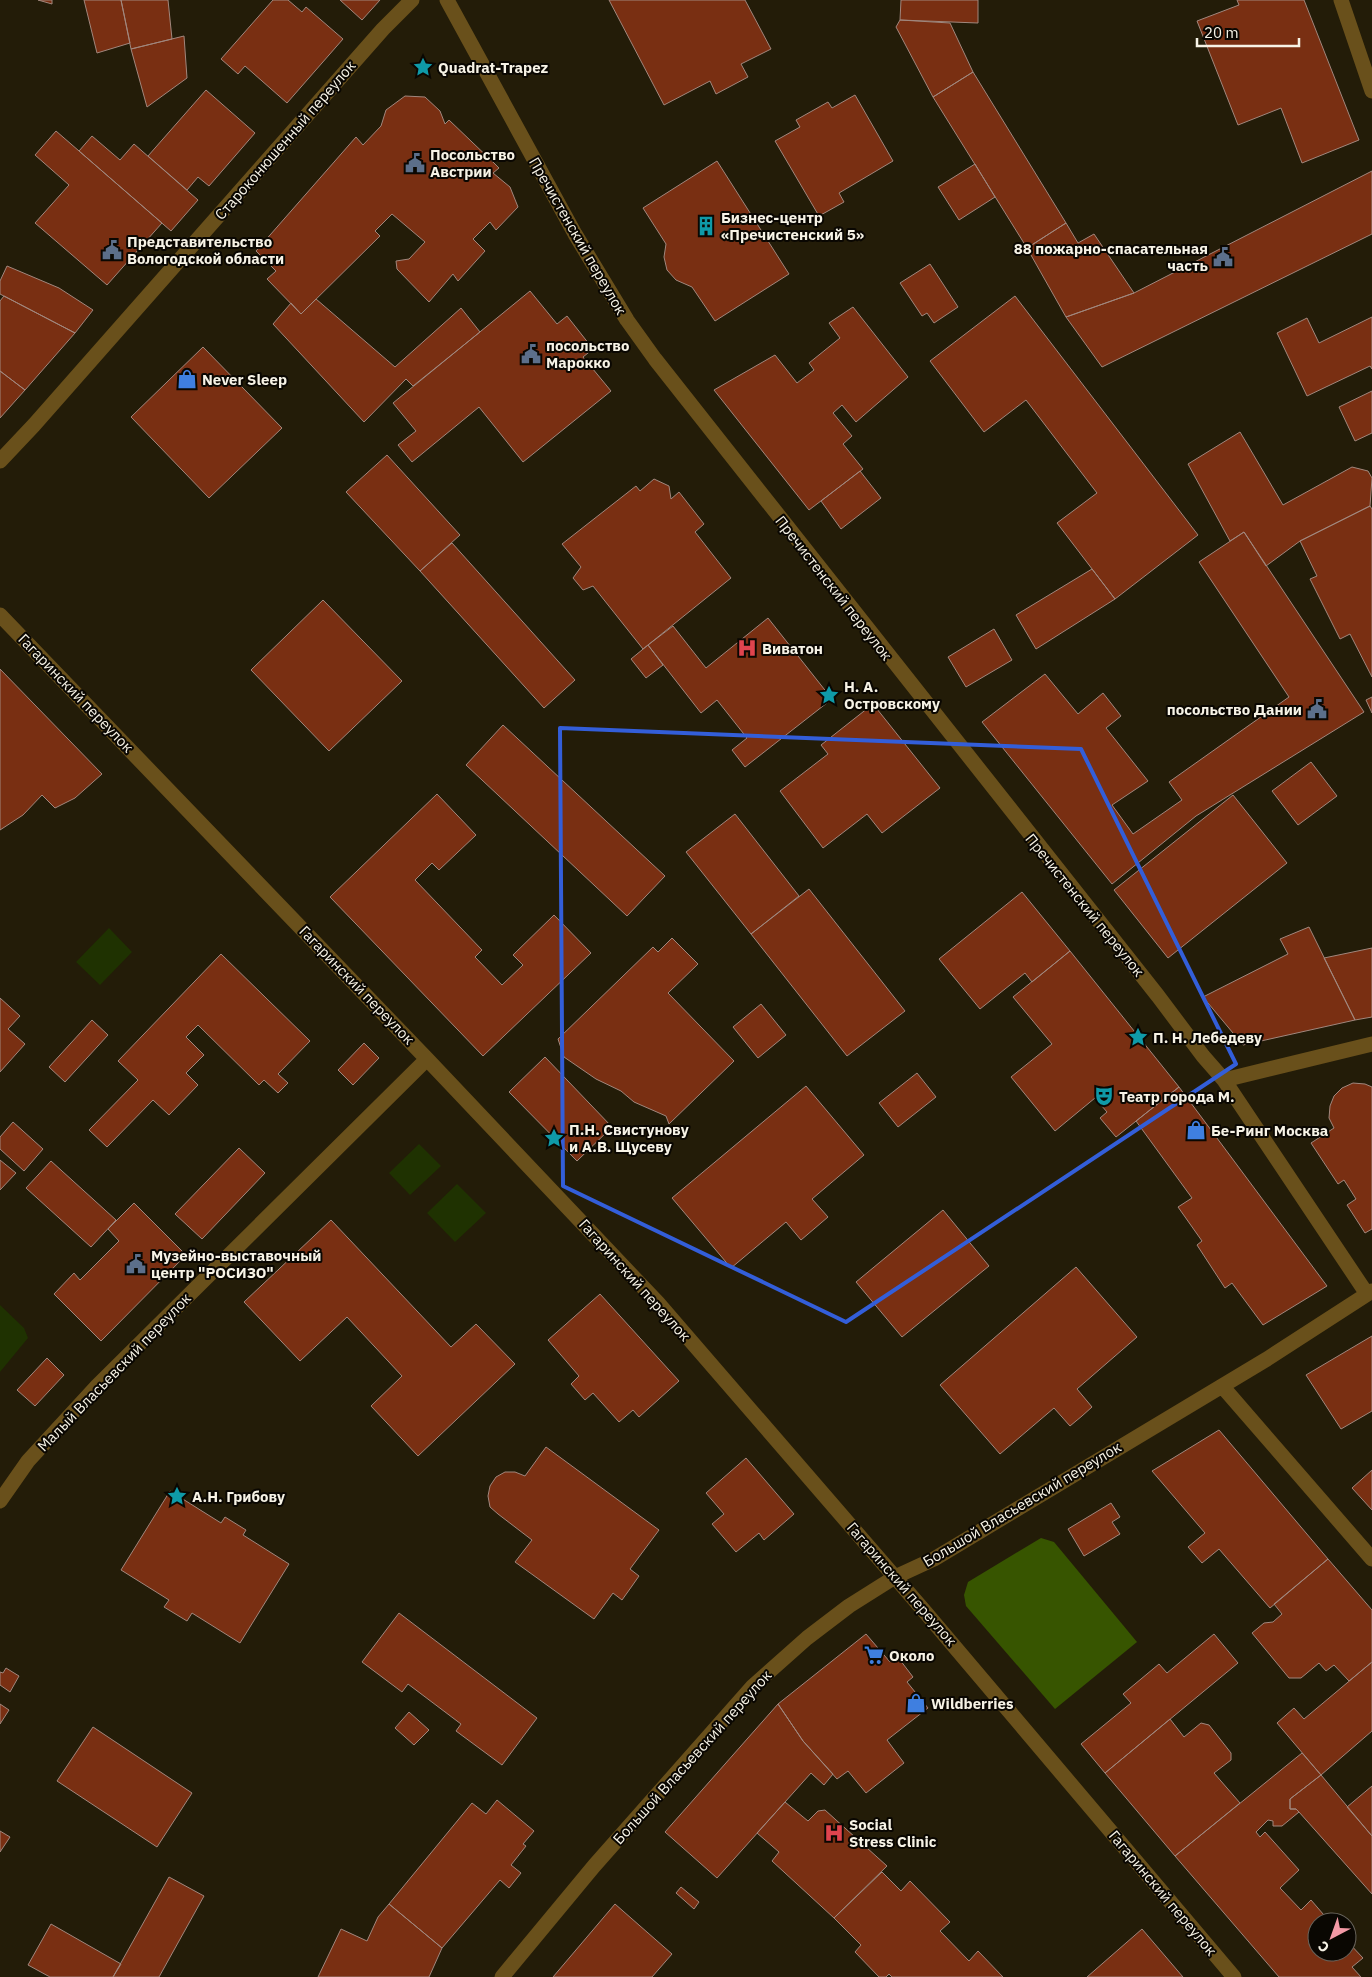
<svg xmlns="http://www.w3.org/2000/svg" width="1372" height="1977" viewBox="0 0 1372 1977" font-family="'IBM Plex Sans',sans-serif">
	<style>
		.green { fill: #1f3201 }
		.forest { fill: #375500 }
		.building { fill: #792f12; stroke: #a1877d }
		.lines { fill: none; stroke-linecap: round; stroke-linejoin: round }
		.minor { stroke: #69501b; stroke-width: 15 }
		.marked { fill: none; stroke: #335ed9; stroke-width: 4; stroke-linejoin: round }
		.labels { text-anchor: middle; dominant-baseline: central; stroke-width: 4; stroke-linejoin: round; paint-order: stroke }
		.poi-label { font-size: 15px; font-weight: bold; fill: #f7f3e6; stroke: #0a0702; text-anchor: start }
		.street-label { font-size: 15px; fill: #f7f3e6; stroke: #0a0702 }
	</style>
	<rect width="100%" height="100%" fill="#231c08"/>
	<!-- green -->
	<path class="green" d="M109,928l23,24 -32,33 -24,-23z
		M419,1144l22,22 -31,29 -21,-22z
		M457,1184l29,29 -31,29 -28,-29z
		M0,1305l24,23 4,10 -28,34z"/>
	<!-- forest -->
	<path class="forest" d="M1041,1538l13,4 83,100 -82,67 -89,-103 -2,-11 4,-13z"/>
	<!-- building -->
	<path class="building" d="M38,0h14v4z
		M84,0h37l9,43 -33,10z
		M121,0h47l4,39 -41,10z
		M273,0h15l14,12 4,-5 37,32 -56,64 -42,-37 -7,8 -17,-15z
		M340,0h40l-18,20z
		M609,0h136l26,49 -30,15 7,13 -32,17 -6,-13 -46,24z
		M901,0h77v23l-78,-3z
		M1237,0h67l55,140 -57,23 -21,-55 -43,17 -41,-104 42,-16z
		M900,20l50,3 23,49 -40,25 -37,-70z
		M184,36l3,42 -40,29 -16,-58z
		M973,72l93,151 -39,25 -94,-151z
		M206,90l49,43 -46,53 -11,-9 -11,13 -39,-34z
		M855,95l38,66 -54,32 5,9 -25,14 -44,-75 25,-14 -4,-7 32,-18 4,6z
		M405,96l20,1 15,14 5,13 4,-4 46,44 4,4 -6,5 17,14 8,20 -22,23 -6,-8 -17,17 12,12 -27,30 -5,-7 -24,28 -32,-33 -1,-8 13,-2 16,-17 -33,-28 -17,17 5,5 -79,78 -34,-35 9,-8 -20,-20 100,-114 7,8 18,-19 5,-16z
		M56,131l106,92 -55,62 -72,-62 34,-38 -34,-30z
		M92,136l28,24 14,-16 64,56 -27,31 -92,-80z
		M717,161l72,113 -74,47 -23,-34 -16,-7 -9,-10 -3,-13 2,-13 -23,-36z
		M975,164l20,33 -36,23 -21,-33z
		M1372,171v63l-270,133 -36,-50 68,-24z
		M1066,223l12,20 16,-9 40,59 -68,24 -39,-69z
		M930,264l28,43 -24,16 -7,-10 -5,3 -22,-33z
		M7,266l52,22 34,22 -18,23 -75,-39v-13z
		M530,291l27,33 10,-8 26,33 -10,8 28,34 -88,71 -44,-55 -67,55 -14,-17 18,-14 -23,-28z
		M4,296l71,37 -50,57 -25,-19v-70z
		M1015,296l183,239 -83,64 -58,-76 40,-30 -71,-93 -42,32 -54,-71z
		M316,299l79,68 66,-59 19,24 -67,54 -7,-7 -42,43 -91,-98 18,-21 10,11z
		M853,307l55,70 -52,45 -14,-17 -9,8 19,23 -9,8 20,25 -54,41 -95,-120 61,-35 22,28 17,-13 -5,-7 31,-25 -11,-15z
		M1372,317v52l-2,-3 -63,30 -30,-63 30,-15 12,25z
		M203,347l79,81 -73,70 -78,-81z
		M0,371l25,19 -25,28z
		M1372,391v42l-17,8 -16,-34z
		M1240,432l43,73 69,-38 16,4 4,7 -2,28 -70,35 -34,25 -22,-34 -14,9 -42,-77z
		M387,455l73,80 -40,36 -74,-79z
		M860,471l21,27 -40,31 -20,-28z
		M654,479l15,7 2,13 8,-7 25,32 -9,8 36,46 -88,71 -50,-63 -10,4 -10,-12 8,-11 -19,-23 74,-58 4,5z
		M1370,506l2,3v168l-22,-43 -10,5 -30,-60 7,-3 -17,-35z
		M1244,532l120,180 -168,104 -84,68 -130,-162 63,-48 33,40 25,-21 18,23 -15,12 42,53 -36,24 21,29 49,-34 -13,-18 120,-85 -90,-135z
		M452,543l123,137 -31,28 -124,-137z
		M1092,569l23,30 -79,50 -20,-34z
		M323,600l79,81 -73,70 -78,-81z
		M768,618l64,81 -87,68 -13,-17 15,-12 -30,-38 -16,13 -53,-68 25,-19 33,42z
		M994,629l18,31 -46,27 -18,-30z
		M648,645l15,20 -17,13 -15,-19z
		M0,669l102,105 -27,24 -20,10 -13,-13 -19,20 -23,15z
		M1372,697v16l-6,-13z
		M873,704l67,84 -58,45 -15,-19 -44,34 -43,-57 48,-37 -7,-9z
		M503,725l162,151 -38,40 -161,-151z
		M1311,762l26,34 -39,29 -26,-34z
		M437,794l39,41 -37,35 -7,-7 -17,17 67,70 -7,7 27,28 21,-20 -10,-10 41,-40 37,38 -108,103 -153,-159z
		M1233,795l54,68 -119,95 -54,-68z
		M735,814l64,82 -48,38 -65,-82z
		M809,889l96,122 -58,45 -96,-122z
		M1022,892l48,59 -38,31 -7,-9 -45,36 -41,-50z
		M1309,927l46,93 -112,25 -40,-48 85,-43 -8,-15z
		M672,938l26,26 -30,29 66,68 -65,63 -3,-8 -32,-14 -13,-11 -25,-12 -32,-22 -6,-18 95,-92 5,5z
		M1372,948v69l-17,3 -31,-62z
		M1070,951l109,136 -63,50 -16,-19 7,-6 -12,-14 -40,33 -44,-54 41,-33 -39,-47z
		M221,954l89,87 -32,33 10,9 -10,10 -14,-13 -5,5 -61,-60 -12,12 18,18 -18,18 12,12 -29,30 -16,-15 -46,47 -18,-17 49,-50 -20,-19z
		M0,998l20,18 -12,13 17,15 -25,28z
		M761,1004l25,31 -28,23 -25,-31z
		M92,1020l16,15 -43,47 -16,-15z
		M364,1043l15,15 -26,27 -15,-15z
		M545,1057l67,70 -35,34 -68,-69z
		M917,1073l19,24 -38,30 -19,-24z
		M1353,1083l12,1 7,3v142l-7,4 -18,-28 9,-6 -12,-19 -6,4 -27,-41 23,-15 -5,-10 1,-12 4,-10 8,-8z
		M806,1086l58,69 -52,44 16,18 -27,23 -15,-18 -55,46 -59,-70z
		M1179,1087l148,199 -64,39 -31,-42 -7,5 -28,-43 5,-4 -24,-34 14,-9 -56,-77z
		M13,1122l30,27 -19,22 -24,-22v-12z
		M239,1148l26,25 -63,66 -27,-25z
		M0,1160l16,13 -16,17z
		M51,1161l65,59 -25,27 -65,-59z
		M134,1203l52,52 -85,86 -47,-47 20,-21 6,7 39,-39 -11,-12z
		M943,1210l46,56 -87,71 -46,-55z
		M331,1220l120,127 25,-23 39,40 -97,92 -47,-50 31,-30 -55,-59 -47,44 -56,-59z
		M1076,1267l61,70 -60,52 15,18 -10,9 -12,10 -16,-18 -54,46 -60,-69z
		M600,1294l79,87 -40,36 -6,-7 -14,12 -26,-29 -8,7 -14,-16 8,-8 -31,-36z
		M1372,1336v75l-31,18 -35,-54z
		M47,1358l17,17 -29,31 -18,-16z
		M1219,1430l109,129 -58,49 -51,-59 -17,14 -14,-16 17,-14 -53,-62z
		M546,1447l113,83 -29,39 9,7 -7,10 -10,14 -9,-7 -19,26 -79,-57 17,-22 -34,-26 -8,-7 -2,-11 2,-10 6,-9 9,-5h10l10,4z
		M746,1458l48,56 -30,26 -5,-7 -23,19 -24,-28 12,-10 -18,-21z
		M1372,1470v40l-20,-22z
		M170,1491l51,32 4,-6 21,13 -3,5 46,29 -49,79 -48,-30 -5,8 -23,-14 5,-7 -48,-30z
		M1111,1503l9,14 -8,5 8,12 -36,22 -16,-27z
		M1328,1559l44,51v52l-23,19 -15,-16 -8,6 -7,-8 -18,15h-12l-37,-45 12,-10 9,-1 9,-8 -8,-10z
		M399,1613l138,105 -35,47 -46,-34 5,-7 -53,-40 -6,8 -40,-30z
		M866,1634l24,28 7,-6 16,21 -6,5 21,26 -41,32 17,23 -38,30 -18,-22 -11,8 -34,-38 -25,-37z
		M1214,1634l24,29 -133,110 -24,-29 50,-41 -8,-9 36,-30 8,9z
		M1372,1662v69l-51,44 -44,-52 17,-15 10,11z
		M6,1668l13,8 -9,16 -10,-7v-13l3,1z
		M0,1704l9,6 -9,14z
		M778,1704l25,37 30,33 -9,11 -13,-12 -94,105 -52,-46z
		M409,1712l20,18 -15,15 -19,-17z
		M1170,1719l14,18 17,-14 8,2 22,28v7l-17,13 26,30 -65,53 -70,-83z
		M93,1727l99,66 -35,54 -100,-66z
		M1302,1753l19,22 -31,24v10h6l3,3 -17,14h-9v-5l-5,-1 -12,12 4,5 5,-5 34,38 -19,18 21,22 10,-10 19,22h-13v30h30v-11l16,17 -11,9 9,10h-82l-104,-121z
		M1321,1775l51,61v58l-73,-82 -3,-3h-6v-10z
		M1372,1786v50l-25,-29z
		M497,1800l37,31 -11,13 3,2 -15,19 10,8 -12,15 -9,-8 -58,68 -53,-44 83,-101 14,11z
		M785,1802l23,19 10,-10 7,-1 62,56 -53,52 -62,-57 7,-9 -22,-19z
		M0,1831l10,6 -10,15z
		M882,1872l19,19 9,-10 40,41 -10,9 29,30 9,-10 25,26h-111l-3,-3 -3,3h-7l-24,-25 6,-7 -27,-27z
		M169,1877l35,19 -45,81h-46z
		M681,1887l18,15 -5,7 -18,-16z
		M389,1904l53,44 -13,29h-111l23,-48 26,12 11,-24z
		M615,1904l57,50 -20,23h-99z
		M51,1924l70,40 -8,13h-63l-22,-12z
		M1142,1929l41,48h-96z"/>
	<g class="lines">
		<!-- minor -->
		<path class="minor" d="M447,0l128,234 52,86 28,39 503,637 45,60 21,24 143,214
			M1341,0l31,91
			M0,461l34,-36 349,-396 29,-29
			M0,615l427,444 231,244 268,310 308,364
			M1224,1080l148,-36
			M1222,1386l150,173
			M0,1501l28,-40 69,-75 330,-327
			M502,1977l92,-111 159,-180 54,-48 42,-32 46,-29 39,-18 333,-200 105,-68"/>
	</g>
	<!-- marked area -->
	<path class="marked" d="M560,728l521,21 155,315 -390,258 -283,-136z"/>
	<!-- icons -->
	<defs>
		<symbol id="sight-bare" viewBox="-9 -9 18 18"><path d="M0-6L1.8-2.2L6-1.7L2.9 1.2L3.7 5.4L0 3.3L-3.7 5.4L-2.9 1.2L-6-1.7L-1.8-2.2Z" fill="#0f9aa8" stroke="#0a0702" stroke-width="2.5" paint-order="stroke"/></symbol>
		<symbol id="civic-bare" viewBox="-9 -9 18 18"><path d="M-.6-6.5H3V-4.5H.6V-3L4-1V1h2V6H-6V1h2V-1L-.6-3ZM-1.2 2.5V6h2.4V2.5Z" fill="#5c6f8a" stroke="#0a0702" stroke-width="2.5" paint-order="stroke"/></symbol>
		<symbol id="building-bare" viewBox="-9 -9 18 18"><path d="M-4-6H4V6H1V3H-1V6H-4ZM-2.5-4.3h1.7v1.8h-1.7ZM.8-4.3h1.7v1.8H.8ZM-2.5-1h1.7V.8h-1.7ZM.8-1h1.7V.8H.8Z" fill="#0f9aa8" stroke="#0a0702" stroke-width="2.5" paint-order="stroke"/></symbol>
		<symbol id="shop-bare" viewBox="-9 -9 18 18"><path d="M-5-2.5h2.3a2.7 3.5 0 0 1 5.4 0H5L5.5 6h-11ZM-1.5-2.5h3a1.5 2.3 0 0 0-3 0Z" fill="#3f7fe0" stroke="#0a0702" stroke-width="2.5" paint-order="stroke"/></symbol>
		<symbol id="hospital-bare" viewBox="-9 -9 18 18"><path d="M-5-5h3v3.5h4V-5h3V5h-3V1.5h-4V5h-3Z" fill="#e0444e" stroke="#0a0702" stroke-width="2.5" paint-order="stroke"/></symbol>
		<symbol id="theatre-bare" viewBox="-9 -9 18 18"><path d="M-5-5.5Q0-4 5-5.5V0Q5 5 0 6Q-5 5-5 0ZM-3.3-2.5H-1v1.5H-3.3ZM1-2.5H3.3v1.5H1ZM-2.8 1Q0 5.5 2.8 1Z" fill="#0f9aa8" stroke="#0a0702" stroke-width="2.5" paint-order="stroke"/></symbol>
		<symbol id="supermarket-bare" viewBox="-9 -9 18 18"><path d="M-6-5.5h2.5l.6 2H6L4.5 2H-2.5L-4.4-4H-6ZM-1.5 3.2a1.3 1.3 0 1 0 .1 0ZM3 3.2a1.3 1.3 0 1 0 .1 0Z" fill="#3f7fe0" stroke="#0a0702" stroke-width="2.5" paint-order="stroke"/></symbol>
	</defs>
	<g fill-rule="evenodd">
		<use href="#sight-bare" x="409" y="53" width="28" height="28"/>
		<use href="#civic-bare" x="401" y="149" width="28" height="28"/>
		<use href="#building-bare" x="692" y="212" width="28" height="28"/>
		<use href="#civic-bare" x="98" y="236" width="28" height="28"/>
		<use href="#civic-bare" x="1209" y="243" width="28" height="28"/>
		<use href="#civic-bare" x="517" y="340" width="28" height="28"/>
		<use href="#shop-bare" x="173" y="365" width="28" height="28"/>
		<use href="#hospital-bare" x="733" y="634" width="28" height="28"/>
		<use href="#sight-bare" x="815" y="681" width="28" height="28"/>
		<use href="#civic-bare" x="1303" y="695" width="28" height="28"/>
		<use href="#sight-bare" x="1124" y="1023" width="28" height="28"/>
		<use href="#theatre-bare" x="1090" y="1082" width="28" height="28"/>
		<use href="#shop-bare" x="1182" y="1116" width="28" height="28"/>
		<use href="#sight-bare" x="540" y="1124" width="28" height="28"/>
		<use href="#civic-bare" x="122" y="1250" width="28" height="28"/>
		<use href="#sight-bare" x="163" y="1482" width="28" height="28"/>
		<use href="#supermarket-bare" x="860" y="1641" width="28" height="28"/>
		<use href="#shop-bare" x="902" y="1689" width="28" height="28"/>
		<use href="#hospital-bare" x="820" y="1819" width="28" height="28"/>
	</g>
	<g class="labels">
		<!-- poi labels -->
		<g class="poi-label">
			<text x="438" y="67">Quadrat-Trapez</text>
			<text x="430" y="154">Посольство<tspan x="430" dy="17">Австрии</tspan></text>
			<text x="721" y="217">Бизнес-центр<tspan x="721" dy="17">«Пречистенский 5»</tspan></text>
			<text x="127" y="241">Представительство<tspan x="127" dy="17">Вологодской области</tspan></text>
			<text x="1208" y="248" text-anchor="end">88 пожарно-спасательная<tspan x="1208" dy="17">часть</tspan></text>
			<text x="546" y="345">посольство<tspan x="546" dy="17">Марокко</tspan></text>
			<text x="202" y="379">Never Sleep</text>
			<text x="762" y="648">Виватон</text>
			<text x="844" y="686">Н. А.<tspan x="844" dy="17">Островскому</tspan></text>
			<text x="1302" y="709" text-anchor="end">посольство Дании</text>
			<text x="1153" y="1037">П. Н. Лебедеву</text>
			<text x="1119" y="1096">Театр города М.</text>
			<text x="569" y="1129">П.Н. Свистунову<tspan x="569" dy="17">и А.В. Щусеву</tspan></text>
			<text x="1211" y="1130">Бе-Ринг Москва</text>
			<text x="151" y="1255">Музейно-выставочный<tspan x="151" dy="17">центр "РОСИЗО"</tspan></text>
			<text x="192" y="1496">А.Н. Грибову</text>
			<text x="889" y="1655">Около</text>
			<text x="931" y="1703">Wildberries</text>
			<text x="849" y="1824">Social<tspan x="849" dy="17">Stress Clinic</tspan></text>
		</g>
		<!-- street labels -->
		<g class="street-label">
			<text transform="translate(285 140) rotate(-49)">Староконюшенный переулок</text>
			<text transform="translate(578 236) rotate(60)">Пречистенский переулок</text>
			<text transform="translate(834 588) rotate(52)">Пречистенский переулок</text>
			<text transform="translate(76 693) rotate(46)">Гагаринский переулок</text>
			<text transform="translate(1085 905) rotate(51)">Пречистенский переулок</text>
			<text transform="translate(357 985) rotate(46)">Гагаринский переулок</text>
			<text transform="translate(635 1280) rotate(48)">Гагаринский переулок</text>
			<text transform="translate(114 1372) rotate(-46)">Малый Власьевский переулок</text>
			<text transform="translate(1022 1504) rotate(-31)">Большой Власьевский переулок</text>
			<text transform="translate(902 1584) rotate(49)">Гагаринский переулок</text>
			<text transform="translate(692 1757) rotate(-48)">Большой Власьевский переулок</text>
			<text transform="translate(1163 1893) rotate(50)">Гагаринский переулок</text>
		</g>
	</g>
	<!-- north arrow -->
	<g transform="translate(1332 1937) rotate(221)"><circle r="24" fill="#0a0702" stroke="#69655d"/>
	<path d="M0-4L9 19L0 12L-9 19Z" fill="#f49aa6"/>
	<text y="-8" font-size="14" font-weight="bold" text-anchor="middle" fill="#f7f3e6">С</text>
	</g>
	<!-- scale -->
	<path d="M1197 38v8h102v-8" fill="none" stroke="#f7f3e6" stroke-width="2.5"/>
	<text x="1204" y="38" font-size="15" fill="#f7f3e6" stroke="#0a0702" stroke-width="4" paint-order="stroke">20 m</text>
</svg>
